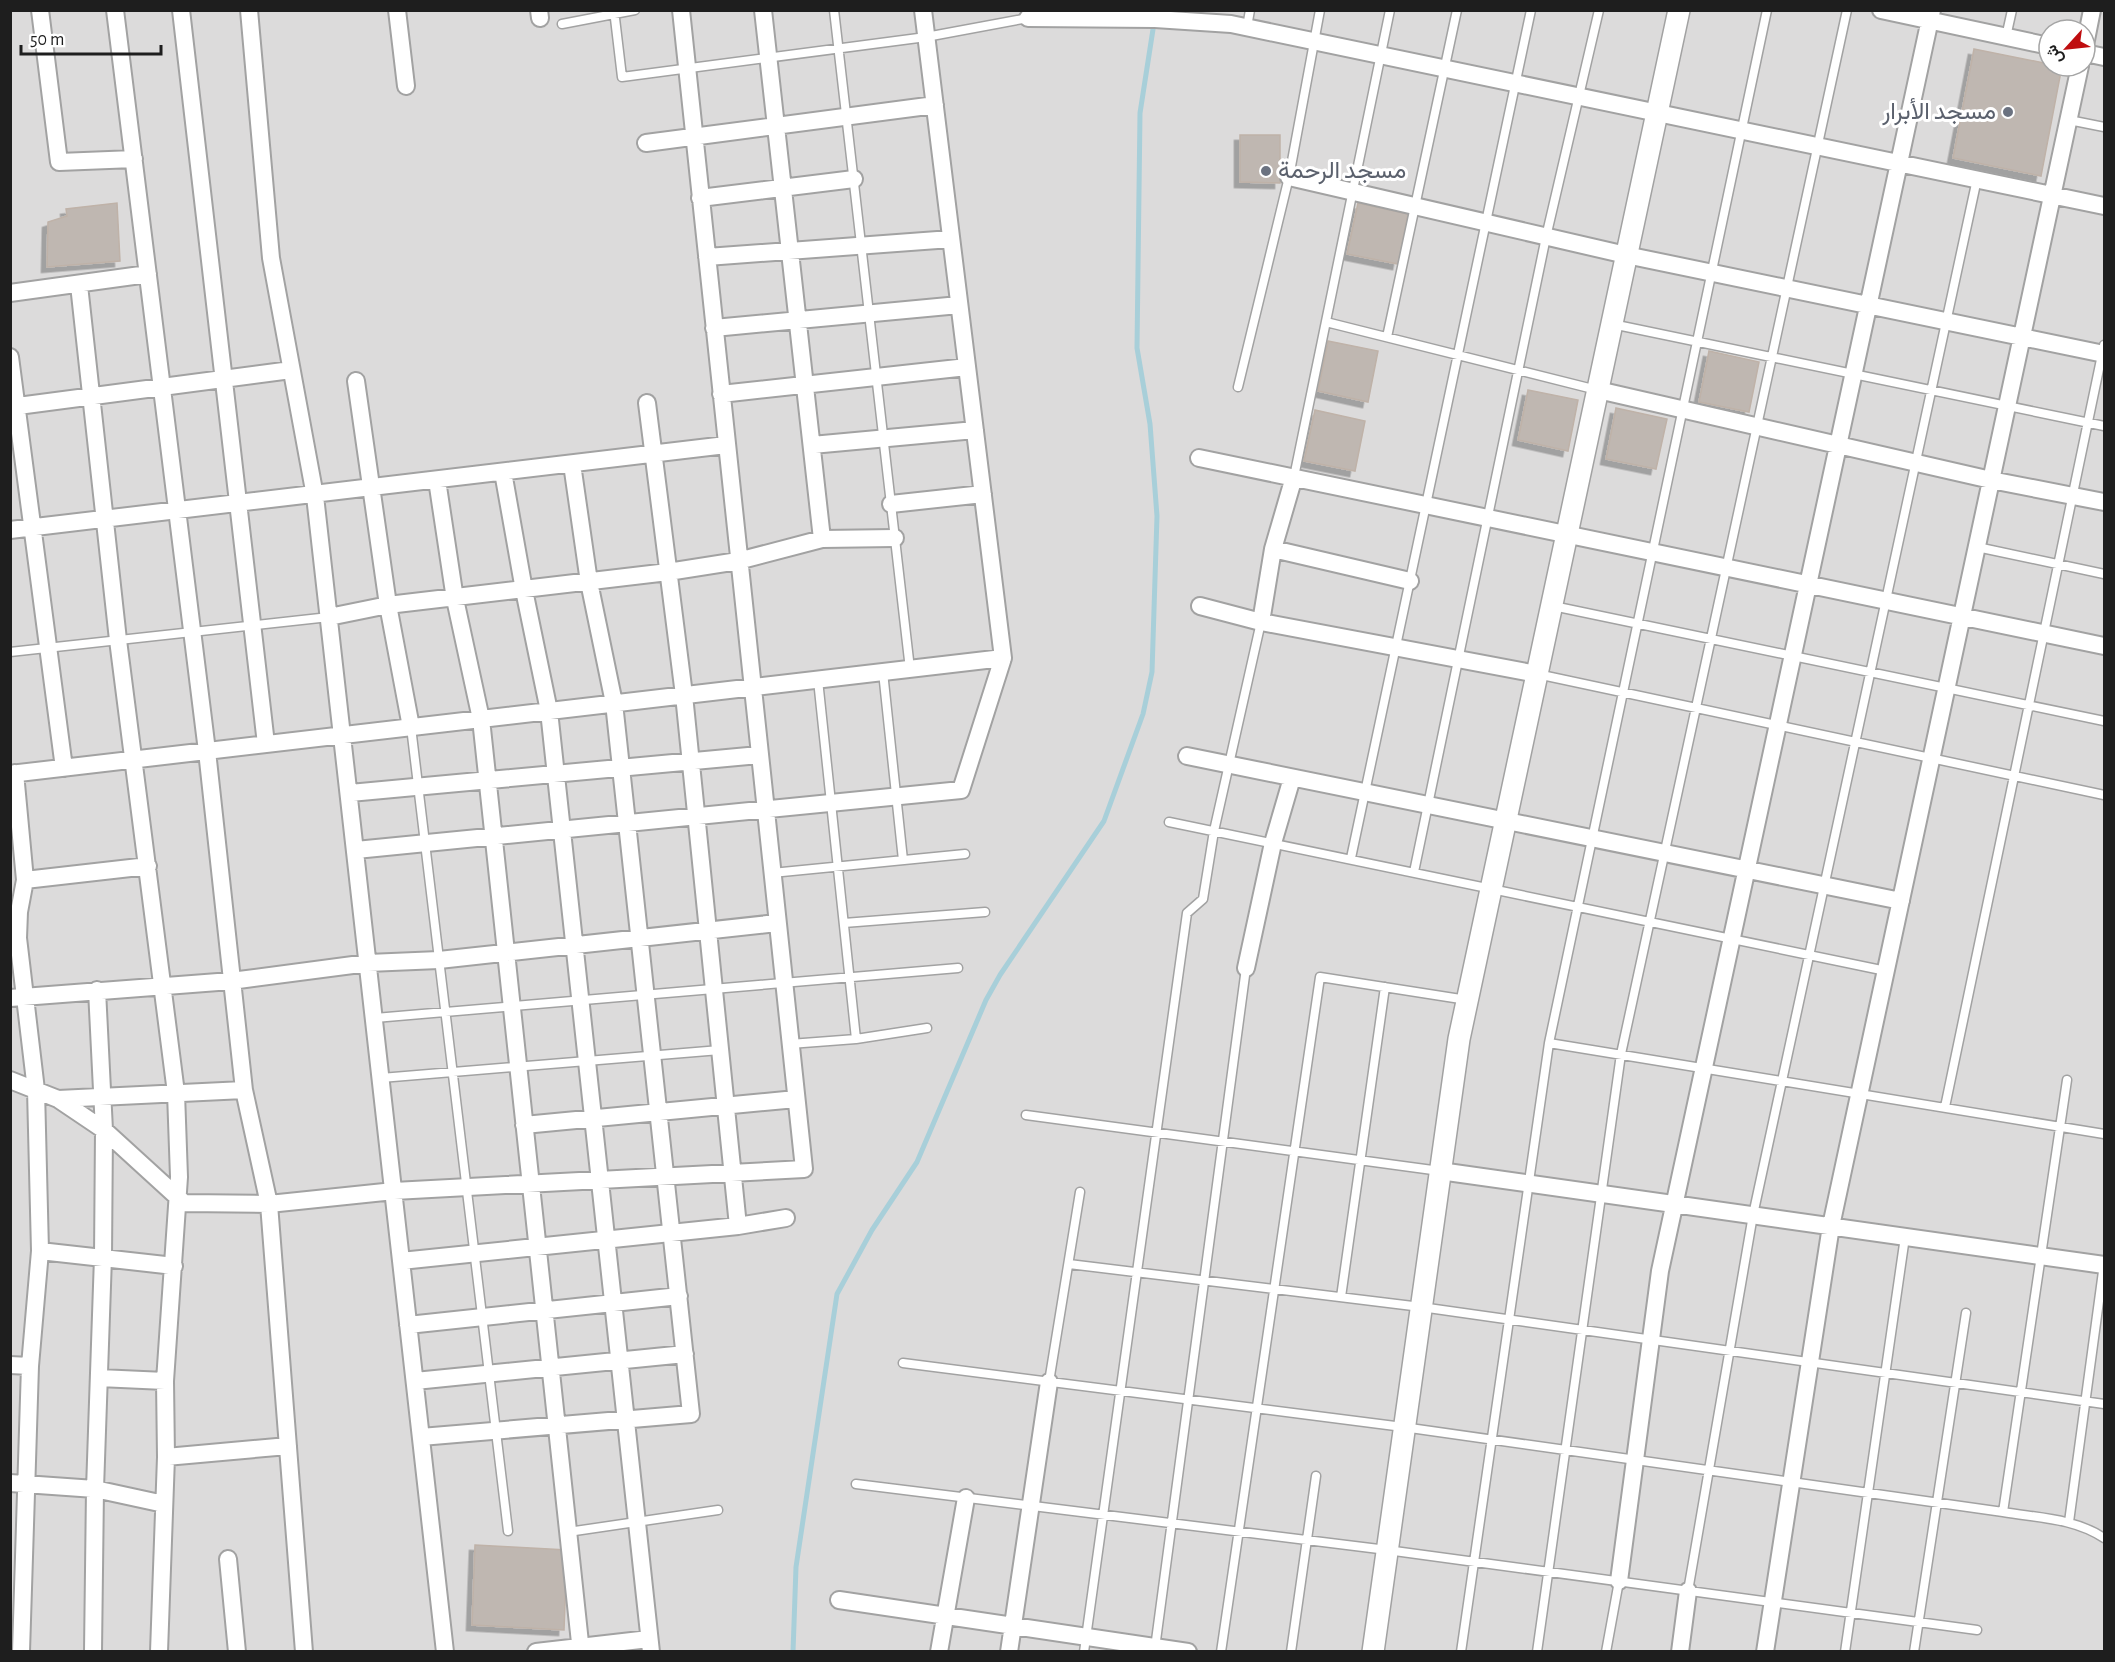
<svg xmlns="http://www.w3.org/2000/svg" width="2115" height="1662" viewBox="0 0 2115 1662" font-family="'Alegreya Sans',Vazirmatn,sans-serif">
	<style>
		.residential { fill: #dcdbdb; fill-rule: evenodd }
		.lines { fill: none; stroke-linecap: round; stroke-linejoin: round }
		.stream { stroke: #a8cfd9; stroke-width: 5 }
		.building { fill: #bfb7b1; stroke: #bfb2a8; stroke-width: 1.5; filter: url(#shadow) }
		.service-casing { stroke: #a2a2a2; stroke-width: 11 }
		.minor-casing { stroke: #a2a2a2; stroke-width: 20 }
		.tertiary-casing { stroke: #a2a2a2; stroke-width: 24 }
		.service { stroke: #fff; stroke-width: 8 }
		.minor { stroke: #fff; stroke-width: 16 }
		.tertiary { stroke: #fff; stroke-width: 21 }
		.worship-dot { fill: #6b7280; stroke: #fff; stroke-width: 2 }
		.labels { text-anchor: middle; dominant-baseline: central; stroke-width: 6; stroke-linejoin: round; paint-order: stroke }
		.worship-label { font-size: 24px; fill: #5b616d; stroke: #fff; text-anchor: end }
	</style>
	<defs>
		<filter id="shadow"><feDropShadow dx="-5.5" dy="5.5" stdDeviation="0" flood-color="#0004"/></filter>
	</defs>
	<rect width="100%" height="100%" fill="#eeebe5"/>
	<!-- residential -->
	<path class="residential" d="M11,11h2093v1640h-2093zM2049,30h36v36h-36z"/>
	<g class="lines">
		<!-- stream -->
		<path class="stream" d="M793,1652l3,-85 41,-273 35,-64 45,-68 69,-162 14,-25 104,-154 39,-107 9,-42 5,-156 -7,-92 -13,-76 3,-235 16,-103"/>
	</g>
	<!-- building -->
	<path class="building" d="M1974,49l75,15v2h13l-21,110 -88,-18z
		M1240,135h40v48l-40,-1z
		M117,203l3,58 -73,6 1,-45 19,-6 -1,-7z
		M1358,203l50,11 -10,50 -51,-10z
		M1328,341l50,10 -10,51 -50,-11z
		M1709,351l50,11 -10,50 -50,-10z
		M1528,390l50,10 -10,51 -50,-11z
		M1616,408l51,11 -11,50 -50,-10z
		M1315,410l50,11 -10,50 -51,-10z
		M475,1545l92,5 -3,80 -92,-5z"/>
	<g class="lines">
		<defs>
			<path id="service" d="M614,10l8,67 304,-40 102,-19 -1,-2
				M834,10l76,659
				M562,24l73,-14
				M1247,27l3,-17
				M2006,37l6,-27
				M2069,120l35,7
				M1326,322l271,68
				M1612,324l492,102
				M1387,337l70,-327
				M1238,387l51,-210 31,-167
				M1294,477l96,-467
				M1977,547l127,27
				M1553,606l551,115
				M10,652l319,-35
				M883,672l20,188
				M1537,674l567,121
				M818,680l38,359
				M411,727l97,804
				M1169,822l717,149
				M1351,858l180,-848
				M1414,872l132,-635 53,-227
				M772,873l193,-19
				M844,923l141,-11
				M375,1018l583,-50
				M1549,1043l555,91
				M790,1044l66,-5 71,-11
				M381,1078l339,-28
				M1945,1107l159,-762
				M1026,1115l414,56
				M1069,1264l352,43 683,97
				M1341,1297l44,-310
				M903,1363l500,64 600,85c35,6 71,6 101,26
				M1049,1382l31,-190
				M856,1484l531,66 590,80
				M2003,1512l64,-432
				M2069,1522l35,-258
				M568,1532l150,-22
				M1688,1591l65,-376 224,-1036
				M1155,1648l91,-680
				M1084,1652l103,-739 16,-14 11,-68 47,-209
				M1221,1652l99,-675 147,23
				M1291,1652l25,-176
				M1461,1652l88,-609 218,-1033
				M1537,1652l84,-598 226,-1044
				M1606,1652l13,-71
				M1845,1652l60,-415
				M1914,1652l52,-339"/>
			<path id="minor" d="M40,10l19,152 75,-3
				M115,10l92,741 37,339 25,114 35,448
				M181,10l85,734
				M249,10l22,248 44,238 130,1156
				M397,10l9,76
				M539,10l1,8
				M763,10l59,529
				M1881,10l168,36
				M1028,18l127,1 76,5 873,182
				M2085,45l7,-35
				M2085,53l19,4
				M646,143l289,-38
				M1289,177l337,78 478,99
				M700,198l154,-19
				M707,257l244,-18
				M79,285l39,355 58,453 3,84 -14,204 1,76 -7,195
				M10,293l138,-19
				M714,328l245,-23
				M10,357l54,411
				M356,381l32,224 23,122
				M1598,390l393,90 113,22
				M721,394l246,-27
				M647,403l37,292 54,531
				M18,406l273,-36
				M812,445l163,-15
				M1199,458l905,188
				M503,472l21,118 25,121 102,941
				M437,480l18,119 26,120 100,933
				M891,504l92,-10
				M10,530l716,-85
				M1273,549l137,32
				M1200,606l61,16 276,52
				M329,617l59,-12 280,-33 70,-11 84,-22 73,-1
				M1261,622l12,-73 21,-72
				M1187,756l714,145
				M15,773l10,107 -6,32 -1,26 18,152 4,161 -10,115 -9,286
				M10,774l993,-116
				M350,793l409,-38
				M356,850l605,-60 42,-132 -80,-648
				M25,880l123,-14
				M1246,968l27,-125 19,-65
				M10,998l221,-17 137,-18 71,-3 338,-37
				M10,1080l48,19 46,31 80,73 85,1 125,-13 410,-22 -123,-1159
				M58,1099l186,-9
				M524,1125l272,-26
				M1440,1171l664,94
				M40,1251l134,15
				M401,1261l337,-35 48,-8
				M408,1325l271,-29
				M10,1365l20,1
				M99,1378l66,3
				M415,1381l270,-27
				M421,1437l270,-23 -77,-711 -25,-121 -17,-118
				M166,1457l122,-11
				M10,1483l85,6 69,15
				M228,1559l9,93
				M1619,1581l41,-310 272,-1261
				M839,1600l349,52
				M93,1652l2,-163 8,-232 1,-127 -7,-140
				M536,1652l113,-13
				M939,1652l27,-154
				M1009,1652l40,-270
				M1680,1652l8,-61
				M1765,1652l66,-426 249,-1160"/>
			<path id="tertiary" d="M1373,1652l86,-613 220,-1029"/>
		</defs>
		<!-- service casing -->
		<use href="#service" class="service-casing"/>
		<!-- minor casing -->
		<use href="#minor" class="minor-casing"/>
		<!-- tertiary casing -->
		<use href="#tertiary" class="tertiary-casing"/>
		<!-- service -->
		<use href="#service" class="service"/>
		<!-- minor -->
		<use href="#minor" class="minor"/>
		<!-- tertiary -->
		<use href="#tertiary" class="tertiary"/>
	</g>
	<!-- markers -->
	<g class="worship-dot">
		<circle cx="2008" cy="112" r="6"/>
		<circle cx="1266" cy="171" r="6"/>
	</g>
	<g class="labels">
		<!-- worship labels -->
		<g class="worship-label">
			<text x="1996" y="112">مسجد الأبرار</text>
			<text x="1278" y="171" text-anchor="start">مسجد الرحمة</text>
		</g>
	</g>
	<!-- border -->
	<rect width="2115" height="1662" fill="none" stroke="#1e1e1e" stroke-width="24"/>
	<!-- north arrow -->
	<g transform="translate(2067 48) rotate(243)"><circle r="28" fill="#ffffff" stroke="#a5a5a5" stroke-width="1.5"/>
	<path d="M0-4.5L10 22L0 15L-10 22Z" fill="#bf0d0f"/>
	<text y="-9" font-size="16" font-weight="bold" text-anchor="middle" fill="#1e1e1e">ش</text>
	</g>
	<!-- scale -->
	<path d="M21 45v9h140v-9" fill="none" stroke="#1e1e1e" stroke-width="3"/>
	<text x="30" y="45" font-size="18" fill="#1e1e1e" stroke="#ffffff" stroke-width="4.5" paint-order="stroke">50 m</text>
</svg>
